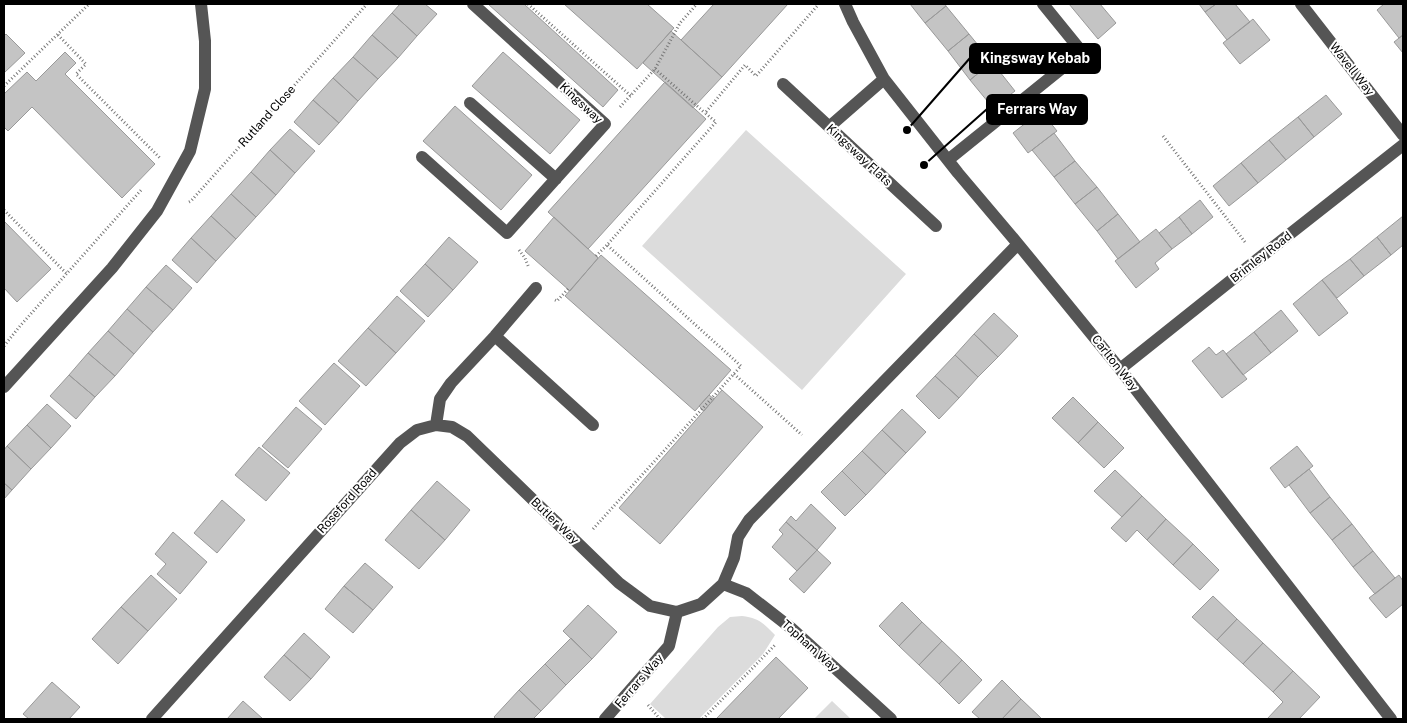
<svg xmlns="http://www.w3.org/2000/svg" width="1407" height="723" viewBox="0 0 1407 723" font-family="'Public Sans',sans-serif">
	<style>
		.green { fill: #dcdcdc }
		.building { fill: #c4c4c4; stroke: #999 }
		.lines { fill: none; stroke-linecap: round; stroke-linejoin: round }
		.path { stroke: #777; stroke-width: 3; stroke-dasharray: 1 2.5; stroke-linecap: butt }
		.minor { stroke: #555; stroke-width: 12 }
		.labels { text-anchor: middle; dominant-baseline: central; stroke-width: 4; stroke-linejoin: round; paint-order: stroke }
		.street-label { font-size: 12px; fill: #000; stroke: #fff }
		.leader { fill: none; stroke: #000; stroke-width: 2 }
		.callout-dot { fill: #000; stroke: #fff; stroke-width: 2 }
		.callout { fill: #000; stroke: #000; stroke-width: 2 }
		.callout-label { font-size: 14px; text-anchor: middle; font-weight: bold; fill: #fff }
	</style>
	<rect width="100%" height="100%" fill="#fff"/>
	<!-- green -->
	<path class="green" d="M746,130l160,144 -104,116 -160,-144z
		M742,616c17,2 21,7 33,19l-12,19 -64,65h-33l-16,-15 68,-77 12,-10z
		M832,701l19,18h-37z"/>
	<!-- building -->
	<path class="building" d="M400,4h25l12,10 -20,22 -25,-23z
		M488,4h36l94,86 -15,17z
		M564,4h83l27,24 -37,41z
		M714,4h74l-66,73 -41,-37z
		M910,4h35l1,2 -21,17z
		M1069,4h31l16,19 -18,16z
		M1199,4h17l-11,8z
		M1216,4h19l15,18 -23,18 -22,-28z
		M1384,4h19v31l-4,3 -22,-28z
		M946,6l23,28 -21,17 -23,-28z
		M392,13l25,23 -19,22 -26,-23z
		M1253,19l17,21 -30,24 -17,-21z
		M671,31l51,46 -29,31 -50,-45z
		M6,34l19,19 -21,20v-37z
		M969,34l23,28 -22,18 -22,-29z
		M372,35l26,23 -20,21 -25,-22z
		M1403,35v18l-9,-11z
		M65,52l11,11 -11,11 90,90 -33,34 -90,-91 -24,24 -4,-4v-33l23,-22 9,9z
		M503,52l77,68 -30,34 -78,-68z
		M353,57l25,22 -20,22 -25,-23z
		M992,62l23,29 -22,17 -23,-28z
		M333,78l25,23 -19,22 -26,-23z
		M665,82l41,37 -118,130 -40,-37z
		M1326,95l16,19 -28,23 -16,-20z
		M313,100l26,23 -20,22 -25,-23z
		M455,106l77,69 -31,35 -78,-69z
		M1041,111l16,20 -29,22 -15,-20z
		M1298,117l16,20 -28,23 -17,-20z
		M290,129l25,22 -20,22 -25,-23z
		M1054,133l21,28 -21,16 -22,-27z
		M1269,140l17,20 -28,23 -17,-20z
		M270,150l25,23 -19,22 -25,-23z
		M1075,161l22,26 -22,17 -21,-27z
		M1241,163l17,20 -29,23 -16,-20z
		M251,172l25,23 -20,22 -25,-23z
		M1097,187l21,27 -21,17 -22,-27z
		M231,194l25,23 -20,22 -25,-23z
		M1200,200l13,17 -21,17 -13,-17z
		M1118,214l22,28 -22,17 -21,-28z
		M211,216l25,23 -20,22 -25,-23z
		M1403,216v29l-12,10 -14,-18z
		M554,217l44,41 -28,33 -45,-40z
		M1179,217l13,17 -20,15 -13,-16z
		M4,221l47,48 -34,33 -13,-14z
		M1156,229l16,20 -17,14 4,6 -23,19 -21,-27z
		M449,237l29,25 -25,28 -28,-26z
		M1377,237l14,18 -27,21 -14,-17z
		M191,238l25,23 -19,22 -25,-23z
		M601,255l130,115 -36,41 -130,-115z
		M1350,259l14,17 -27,22 -15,-18z
		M425,264l28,26 -25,27 -28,-26z
		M166,265l26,23 -19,22 -27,-23z
		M1322,280l26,33 -29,23 -26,-32z
		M146,287l27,23 -20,22 -26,-23z
		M397,296l28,25 -29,32 -28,-25z
		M127,309l26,23 -19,22 -26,-23z
		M1281,310l17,21 -27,22 -17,-21z
		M994,313l24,23 -20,21 -24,-23z
		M368,328l28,25 -30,33 -28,-25z
		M108,331l26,23 -19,22 -27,-23z
		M1254,332l17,21 -28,22 -17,-21z
		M974,334l24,23 -20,20 -23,-22z
		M1209,347l7,8 7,-5 24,29 -25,19 -30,-37z
		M88,353l27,23 -20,21 -26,-22z
		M955,355l23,22 -19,21 -24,-22z
		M334,363l26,23 -35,39 -26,-24z
		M69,375l26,22 -19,22 -26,-23z
		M935,376l24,22 -20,21 -23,-23z
		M722,390l41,37 -103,117 -41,-36z
		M709,395l5,4 -10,12 -5,-5z
		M1073,397l25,25 -20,21 -26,-25z
		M47,404l24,22 -20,22 -24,-23z
		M296,407l26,22 -34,39 -26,-22z
		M902,409l24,23 -20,21 -24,-23z
		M1098,422l26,26 -20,20 -26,-25z
		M27,425l24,23 -20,21 -24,-23z
		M882,430l24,23 -20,21 -24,-23z
		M7,446l24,23 -19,21 -8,-7v-33z
		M1297,446l16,20 -28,22 -15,-20z
		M259,447l31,26 -24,28 -31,-26z
		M862,451l24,23 -20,21 -24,-24z
		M1309,469l21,28 -20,16 -21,-28z
		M1115,470l27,26 -20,21 -28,-26z
		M842,471l24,24 -21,21 -24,-24z
		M437,481l33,29 -25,30 -34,-30z
		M4,483l8,7 -8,9z
		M1142,496l24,23 -19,21 -10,-10 -11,12 -15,-14z
		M1330,497l22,27 -20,16 -22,-27z
		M222,500l23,20 -28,33 -23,-20z
		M811,504l25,24 -19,22 -31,-28 5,-6 5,5z
		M411,510l34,30 -26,29 -34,-29z
		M1166,519l27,25 -20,21 -26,-25z
		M786,522l31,28 -20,21 -25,-24 11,-13 -4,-4z
		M1352,524l21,27 -20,16 -21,-27z
		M173,532l34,30 -27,32 -23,-20 9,-10 -11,-10z
		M1193,544l26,26 -19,20 -27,-25z
		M817,550l14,13 -27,30 -15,-14z
		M1373,551l22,27 -20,16 -22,-27z
		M365,563l28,24 -20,23 -29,-24z
		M151,575l26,24 -29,32 -27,-24z
		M1399,575l4,6v23l-17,14 -17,-20z
		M344,586l29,24 -20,23 -28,-24z
		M1213,596l24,23 -20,21 -25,-23z
		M902,602l20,20 -23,24 -20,-20z
		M588,605l29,27 -25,27 -29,-28z
		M121,607l27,24 -30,33 -26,-25z
		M1237,619l26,24 -20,21 -26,-24z
		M922,622l20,19 -23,24 -20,-19z
		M304,633l26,24 -19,22 -27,-24z
		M571,638l21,21 -26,26 -21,-21z
		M942,641l20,19 -23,24 -20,-19z
		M1263,643l30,28 -20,21 -30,-28z
		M284,655l27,24 -21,22 -26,-24z
		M776,657l32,31 -30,31h-62z
		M962,660l20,20 -23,24 -20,-20z
		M545,664l21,21 -25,26 -22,-21z
		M1293,671l27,26 -21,22h-32l16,-17 -10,-10z
		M1002,680l19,19 -19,20h-22l-8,-7z
		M52,682l28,25 -11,12h-40l-6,-5z
		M519,690l22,21 -8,8h-37l-2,-2z
		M1021,699l21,20h-40z
		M243,701l20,18h-36z"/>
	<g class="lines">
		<!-- path -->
		<path class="path" d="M528,4l103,92
			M58,35l28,29 -10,10 85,85
			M655,69l50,44
			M4,86l84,-81
			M620,107l35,-38 25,-46 17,-19
			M1163,136l82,106
			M189,202l2,-1 176,-197
			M4,210l62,63
			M519,250l6,8 4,10
			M596,256l11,-11
			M555,300l2,1 11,-12
			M4,346l16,-20 122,-137
			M734,374l68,61
			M593,529l148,-163 -134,-121 109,-123 -11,-9 40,-48 11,11 62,-71
			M648,705l12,14
			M703,719l73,-75"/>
		<!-- minor -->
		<path class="minor" d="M845,4l8,18 31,57 74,94 60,71 102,125 271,350
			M1301,4l102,131
			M783,84l153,142
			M470,103l86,76
			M829,127l55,-48
			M422,157l85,76 98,-109 -132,-120
			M948,160l134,-108 -39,-48
			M495,336l98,89
			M1120,369l138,-110 145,-114
			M4,387l108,-119 45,-57 33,-60 15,-62v-48l-4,-37
			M436,425l16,2 15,9 152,147 31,23 27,6
			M723,584l23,9 45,35 100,91
			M152,719l248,-276 17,-13 19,-5 4,-26 11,-16 44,-47 41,-48
			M605,719l64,-73 8,-34 24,-8 22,-20 11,-26 4,-21 11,-17 269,-276"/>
	</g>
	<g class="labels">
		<!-- street labels -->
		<g class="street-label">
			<text transform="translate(1352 69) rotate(52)">Wavell Way</text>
			<text transform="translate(581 103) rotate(43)">Kingsway</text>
			<text transform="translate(267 116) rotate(-48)">Rutland Close</text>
			<text transform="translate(859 155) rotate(43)">Kingsway Flats</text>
			<text transform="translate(1261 257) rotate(-38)">Brimley Road</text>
			<text transform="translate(1115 363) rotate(52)">Carlton Way</text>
			<text transform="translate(347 501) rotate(-48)">Roseford Road</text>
			<text transform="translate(555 521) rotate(44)">Butler Way</text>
			<text transform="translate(810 646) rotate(42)">Topham Way</text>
			<text transform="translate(639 681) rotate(-49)">Ferrars Way</text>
		</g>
	</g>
	<!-- callouts -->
	<path class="leader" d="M907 130L970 58M924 165L987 109"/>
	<g class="callout-dot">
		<circle cx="907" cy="130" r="5"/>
		<circle cx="924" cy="165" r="5"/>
	</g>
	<g class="callout">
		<rect x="970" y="44" width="130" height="29" rx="5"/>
		<rect x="987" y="95" width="100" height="29" rx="5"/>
	</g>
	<g class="callout-label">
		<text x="1035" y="63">Kingsway Kebab</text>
		<text x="1037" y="114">Ferrars Way</text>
	</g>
	<!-- border -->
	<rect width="1407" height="723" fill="none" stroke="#000000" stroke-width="10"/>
</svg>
